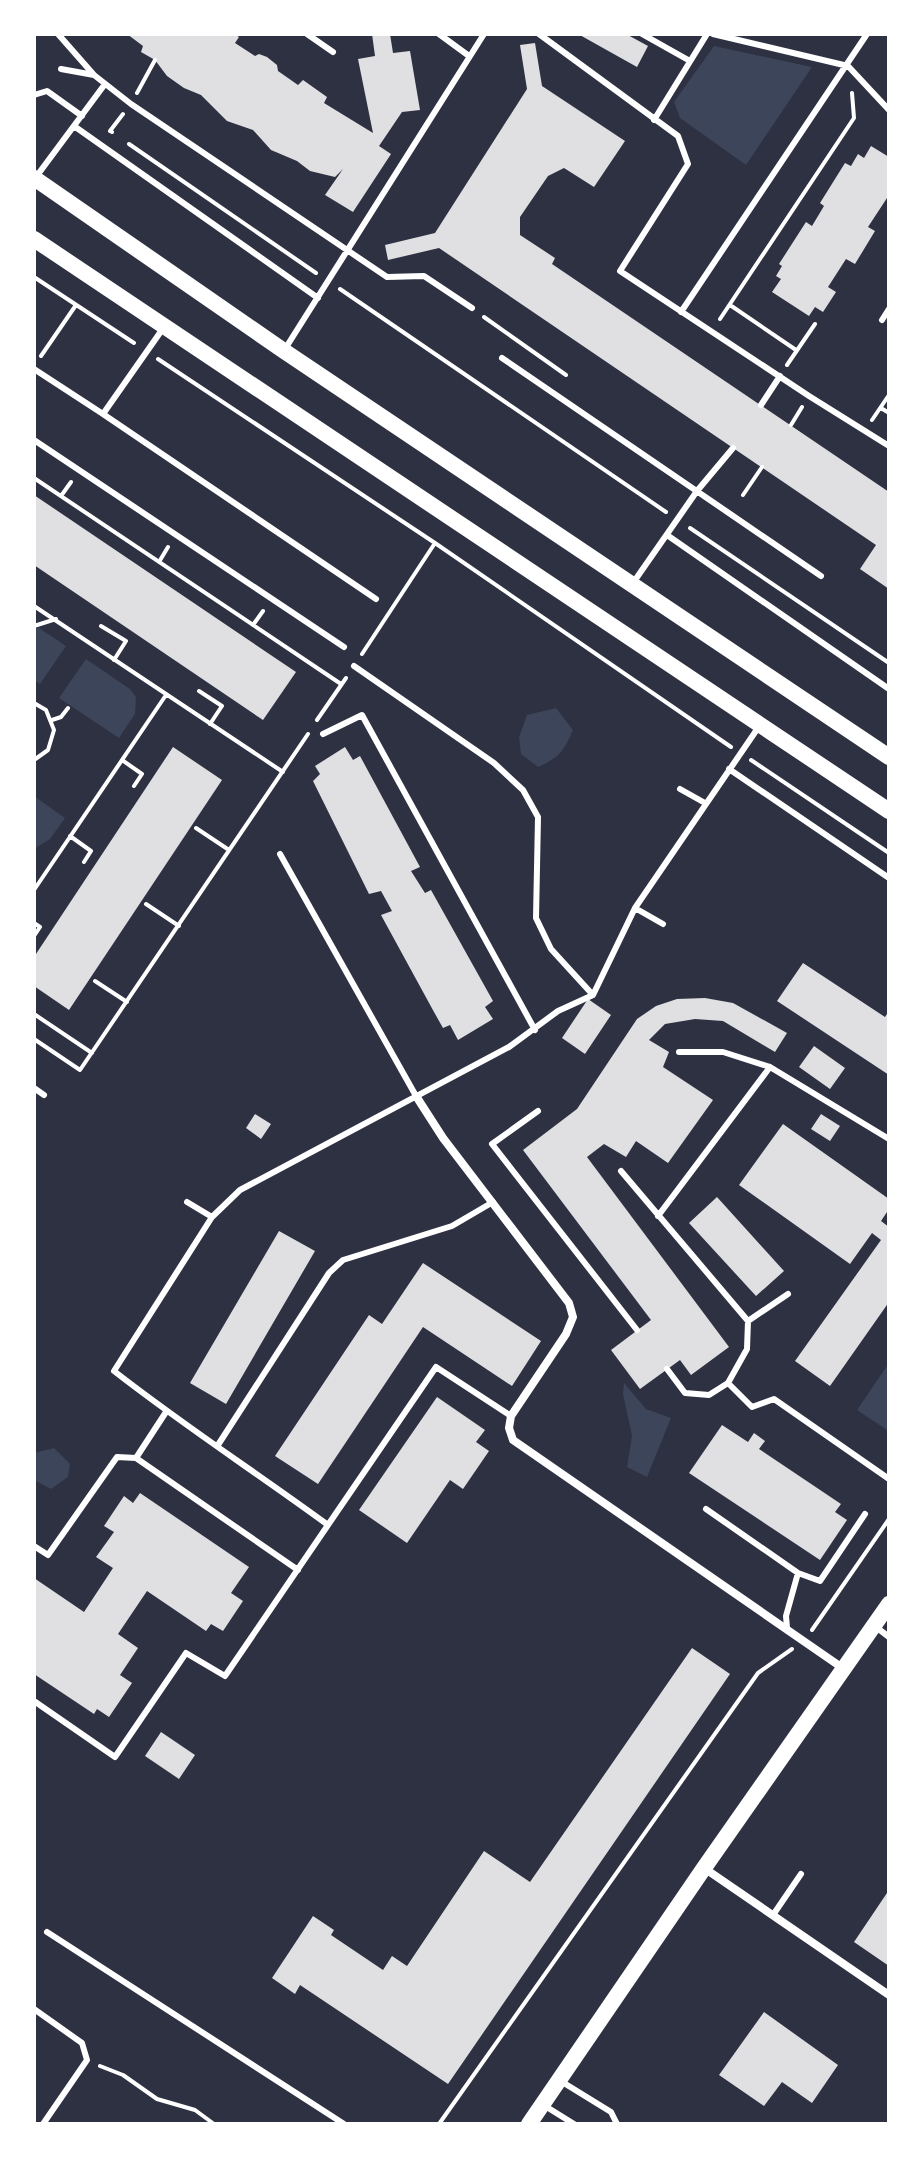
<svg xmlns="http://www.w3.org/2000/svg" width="923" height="2158" viewBox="0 0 923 2158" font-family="'Source Sans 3',sans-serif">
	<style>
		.green { fill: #3c4559 }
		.building { fill: #e0e0e3 }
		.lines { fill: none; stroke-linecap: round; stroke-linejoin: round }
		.path { stroke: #fff; stroke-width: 4 }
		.service { stroke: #fff; stroke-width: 6 }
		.minor { stroke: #fff; stroke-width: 8 }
		.secondary { stroke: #fff; stroke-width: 16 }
	</style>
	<rect width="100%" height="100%" fill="#2d3142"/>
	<!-- green -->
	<path class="green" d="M714,46l98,21 -66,98 -66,-47 -6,-16z
		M39,628l27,18 -26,38 -6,-4v-51z
		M86,659l44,30 6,8 -1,17 -16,24 -60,-40z
		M556,708l17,22c-9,21 -14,28 -35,37l-17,-13 -2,-17 8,-22z
		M34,796l31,22 -15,21 -16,10z
		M889,1363v64l-2,3 -30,-20z
		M624,1383l22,26 25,9 -24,59 -20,-10 5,-31 -9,-42z
		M54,1448l16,16 -2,13 -17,12 -17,-9v-27z"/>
	<!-- building -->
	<path class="building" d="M127,34h107l5,3 -4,6 20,13 4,-2 8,3 10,8 1,6 20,14 5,-5 24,17 -3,6 49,30 -15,-74 17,-3 -3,-22h18l3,19 17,-2 10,59 -18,2 -23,34 12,8 -38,58 -28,-17 18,-26 -8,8 -25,-6 -13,-10 -26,-11 -18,-20 -26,-9 -26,-26 -17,-7 -17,-12 -12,-16 -14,-8 2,-6z
		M578,34h48l22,12 -11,21z
		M535,43l7,43 83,55 -31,46 -30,-19 -16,8 -28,41v18l35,23 -3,6 337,228v97l-29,-20 16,-24 -437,-297 -51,12 -3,-15 50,-12 92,-144 -7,-44z
		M871,146l18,11v42l-2,-1 -19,29 7,4 -20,33 -9,-5 -18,28 8,5 -13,20 -8,-5 -6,9 -37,-24 9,-13 -5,-3 6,-10 -3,-2 27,-42 6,4 12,-20 -4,-3 25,-40 6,3 7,-12 6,4z
		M34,495l262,177 -33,48 -229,-155z
		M173,747l49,33 -153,230 -35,-24v-29z
		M345,747l8,13 7,-4 60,111 -9,4 14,22 6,-3 62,111 -8,6 8,12 -35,21 -8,-15 -7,3 -9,-16 -53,-97 11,-4 -11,-20 -12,3 -56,-113 7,-7 -5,-8z
		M803,963l82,54 4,-6v64l-112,-74z
		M705,998l28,5 54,30 -12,19 -52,-31 -28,-2 -30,5 -16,16 20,12 -6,15 50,33 -45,63 -32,-22 -10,16 -22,-13 -17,13 142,190 -38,28 -11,-15 -40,29 -29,-39 40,-30 -128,-170 54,-41 60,-90 19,-13 21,-7z
		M588,999l23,16 -26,39 -23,-16z
		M814,1046l31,22 -15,21 -31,-22z
		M255,1114l16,10 -10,15 -15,-11z
		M821,1114l19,12 -10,15 -19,-12z
		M783,1124l106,75v10l-8,12 8,6v75l-59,84 -35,-25 86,-121 -9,-7 -22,31 -111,-79z
		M717,1197l67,74 -28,25 -67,-73z
		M279,1231l36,20 -89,153 -36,-21z
		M423,1263l118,78 -29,45 -89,-59 -105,157 -43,-28 94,-141 13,9z
		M437,1397l48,33 -9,12 13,9 -26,38 -13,-9 -43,63 -48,-33z
		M722,1425l26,17 6,-9 11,8 -6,8 82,55 -6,8 12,8 -27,40 -131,-87z
		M140,1493l109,74 -18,26 12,8 -20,30 -12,-7 -5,7 -59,-40 -29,43 20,14 -18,27 12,8 -23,34 -12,-8 -3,5 -60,-40v-96l50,34 29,-44 -17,-11 18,-25 -10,-6 20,-30 9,7z
		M692,1648l38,26 -282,410 -148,-99 -5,9 -23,-16 41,-62 21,14 -3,5 52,35 9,-14 15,10 77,-115 46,31z
		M161,1732l34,23 -16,24 -34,-23z
		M889,1890v76l-35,-24z
		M764,2012l74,53 -26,38 -30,-21 -18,24 -45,-31z"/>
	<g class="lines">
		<!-- path -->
		<path class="path" d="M137,93l18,-33
			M112,132l-2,-1 13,-17
			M129,144l187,129
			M34,277l100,66
			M340,289l326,223
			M730,305l66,45
			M484,317l82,58
			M720,319l134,-201 -2,-25
			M41,356l35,-51
			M158,359l277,184 296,204
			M787,365l28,-41
			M881,408l8,5
			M872,420l17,-25
			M791,425l11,-18
			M34,478l307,206
			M743,495l19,-28
			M61,496l10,-14
			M690,528l199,135
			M159,562l9,-15
			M34,606l249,166
			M253,625l10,-14
			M34,626l22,-7
			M101,626l25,15 -12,19
			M362,654l73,-111
			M199,691l23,15 -12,18
			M34,703l12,7 8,20 -6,20 -14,10
			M52,720l9,-3 7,-9
			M317,720l29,-42
			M122,760l20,14 -8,12
			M751,760l138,93
			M196,828l33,22
			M70,836l21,15 -7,11
			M34,890l132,-195
			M146,904l33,22
			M34,923l6,4 -6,9
			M95,981l32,21
			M34,1014l58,39
			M34,1039l46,31 228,-336
			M812,1630l77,-111
			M100,2066l23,9 34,24 38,11 19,14
			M439,2124l319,-451 34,-24"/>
		<!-- service -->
		<path class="service" d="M58,34l36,41
			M307,34l26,18
			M439,34l30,22
			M539,34l139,102 10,28 -68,107 189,125 80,50
			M642,34l48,27
			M713,34l135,32 41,44
			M61,69l33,6 37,29 256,173 37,-1 48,32
			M34,95l13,-4 35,25
			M654,120l53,-86
			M74,126l244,172
			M36,177l69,-93
			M681,312l186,-278
			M882,320l7,-11
			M285,349l199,-315
			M502,358l319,218
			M34,369l69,45 61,-87
			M761,405l19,-29
			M103,414l273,185
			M34,440l310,207
			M667,535l222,154
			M633,583l64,-92 36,-43
			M354,666l140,97 29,27 15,27 -2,101 15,31 42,46
			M323,734l39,-19 173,315
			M729,769l160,109
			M680,789l25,14
			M280,854l136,242
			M635,908l28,16
			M679,1052h44l47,15 119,72
			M34,1088l10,7
			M538,1111l-46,33 145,186
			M621,1171l127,150 40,-27
			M187,1202l25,15
			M658,1216l112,-149
			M667,1369l18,24 24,2 19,-12 19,-34 1,-28
			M728,1383l24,24 22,-8 115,80
			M511,1416l-75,-49 -108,158c-71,-52 -145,-100 -214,-154l98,-154 28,-27 269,-143 49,-36 35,-16 42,-87 125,-183
			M218,1445l111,-172 14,-13 109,-34 41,-24
			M136,1458l30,-46
			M706,1509l92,64 22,8 45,-67
			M34,1546l14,9 69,-98 19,1 162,112
			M876,1627l13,10
			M787,1628l-1,-12 12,-43
			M34,1701l81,56 71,-104 39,23 103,-151
			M773,1915l28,-41
			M47,1932l297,192
			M34,2009l48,34 5,17 -44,64
			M559,2080l52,32 6,12
			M545,2106l29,18"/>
		<!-- minor -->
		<path class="minor" d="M416,1096l27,42 126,165 4,14 -7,17 -55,82 -2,12 4,12 331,229
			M704,1868l185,127"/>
		<!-- secondary -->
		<path class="secondary" d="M34,178l250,173 605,406
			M34,239l855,572
			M529,2124l175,-256 185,-264"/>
	</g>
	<!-- border -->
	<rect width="923" height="2158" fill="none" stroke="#ffffff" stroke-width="72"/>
</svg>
